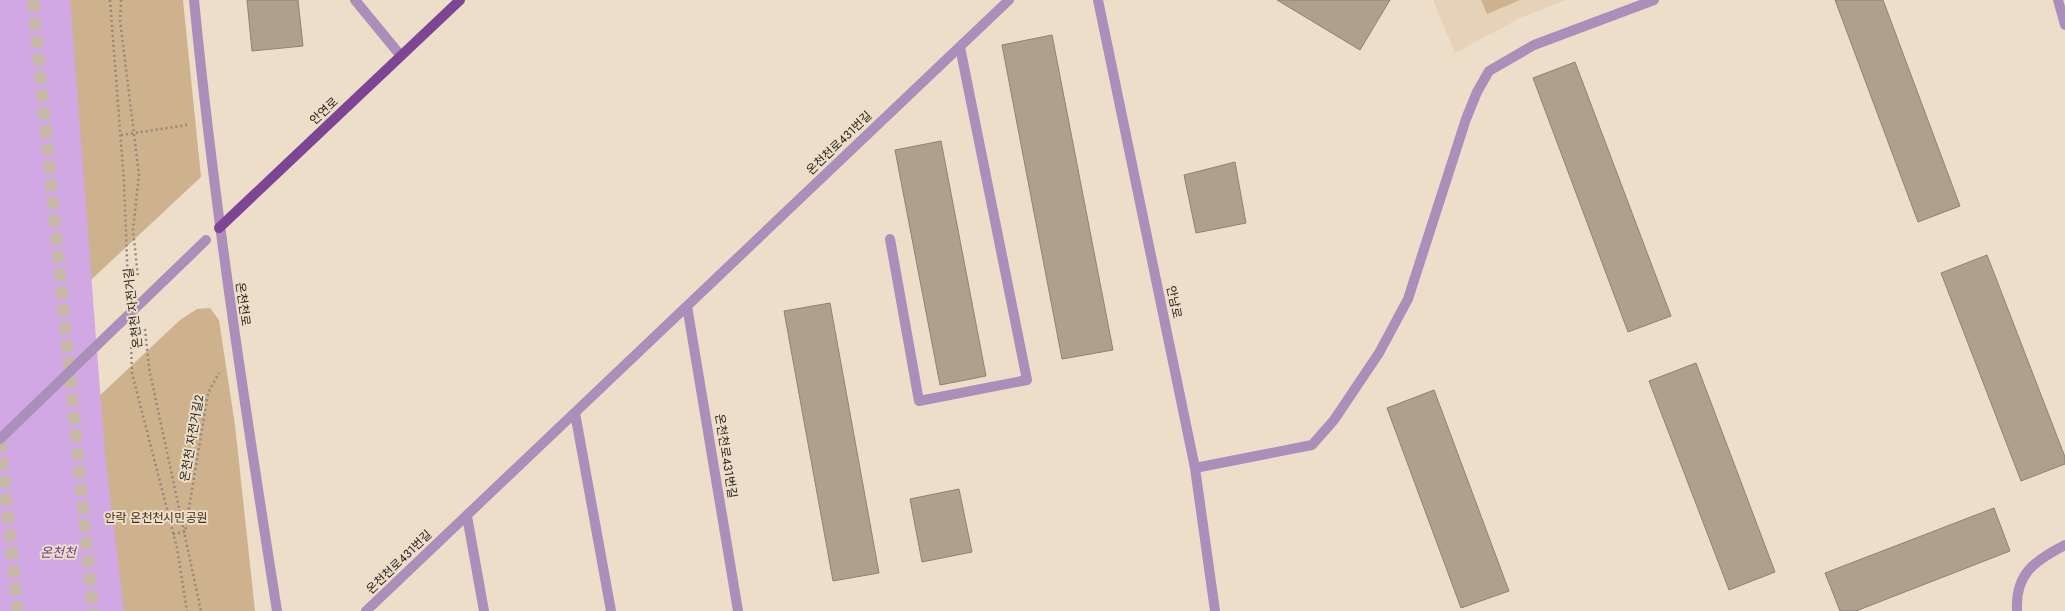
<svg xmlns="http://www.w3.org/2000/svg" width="2065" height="611" viewBox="0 0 2065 611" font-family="Jost,'Noto Sans KR',sans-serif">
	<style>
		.built { fill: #e5d2b9 }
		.green { fill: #ceb28d }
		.water { fill: #d1a7e4 }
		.building { fill: #aea08d; stroke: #908270 }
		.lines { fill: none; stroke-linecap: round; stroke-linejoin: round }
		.highway-tunnel { stroke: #c5b8a7; stroke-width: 12; stroke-dasharray: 12 6; stroke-linecap: butt }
		.path { stroke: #94897b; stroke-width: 2.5; stroke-dasharray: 2 3; stroke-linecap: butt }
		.minor { stroke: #ab8eb9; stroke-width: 10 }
		.major { stroke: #7d4694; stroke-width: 10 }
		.minor-bridge { stroke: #ab8eb9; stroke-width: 10 }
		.labels { text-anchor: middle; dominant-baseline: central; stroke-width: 4; stroke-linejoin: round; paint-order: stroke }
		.street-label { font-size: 12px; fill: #26211a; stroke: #eddeca }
		.park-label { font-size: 12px; fill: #412e12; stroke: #eddeca }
		.water-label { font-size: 13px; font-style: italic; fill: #703d86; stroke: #eddeca }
	</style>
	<rect width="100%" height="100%" fill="#eddeca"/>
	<!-- built -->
	<path class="built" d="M1433,0h132l-45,18 -65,35z"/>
	<!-- green -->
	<path class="green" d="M0,0h183l18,177 -201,188z
		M1481,0h39l-33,14z
		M210,308l9,12 16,105 20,186h-255l62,-180 118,-111 17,-11z"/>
	<!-- water -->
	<path class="water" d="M0,0h70l35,455 19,156h-124z"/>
	<!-- building -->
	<path class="building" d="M247,0h51l5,46 -51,5z
		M1277,0h113l-30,50z
		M1835,0h48l77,206 -42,16z
		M1052,35l61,315 -51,9 -60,-314z
		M1575,62l96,254 -43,16 -95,-254z
		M941,141l45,235 -46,9 -45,-235z
		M1235,162l11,61 -50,10 -12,-58z
		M1987,255l78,202v7l-44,17 -80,-208z
		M830,303l49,270 -46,8 -49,-270z
		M1696,363l79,209 -46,18 -80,-209z
		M1434,390l75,201 -48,17 -74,-200z
		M959,489l13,63 -50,10 -12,-63z
		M1994,508l16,43 -154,60h-16l-15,-38z"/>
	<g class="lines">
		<!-- highway-tunnel -->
		<path class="highway-tunnel" d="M33,0l60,611
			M0,440l18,171"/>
		<!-- path -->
		<path class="path" d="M110,0l14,182 4,103
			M121,0l-1,20 19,155 -6,55 5,47
			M121,135l66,-10
			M145,329l4,39 52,243
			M131,342l1,31 45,175 10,63
			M173,534l12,-2 23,-139 11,-20"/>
		<!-- minor -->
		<path class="minor" d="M194,0c20,205 51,408 83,611
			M355,0l46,56
			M1098,0l97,468 20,143
			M2058,0l7,25
			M890,239l29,162 108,-21 -67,-333
			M687,306l51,305
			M575,413l36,198
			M1195,468l117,-23 22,-25 45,-67 29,-54 58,-180 11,-27 12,-21 45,-26 120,-45
			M467,516l17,95
			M366,611l643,-611
			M2017,611c-2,-37 17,-50 48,-66"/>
		<!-- major -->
		<path class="major" d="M219,228l241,-228"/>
		<!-- minor-bridge -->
		<path class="minor-bridge" d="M0,439l206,-199"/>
	</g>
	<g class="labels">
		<!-- street labels -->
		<g class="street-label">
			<text transform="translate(324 111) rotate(-43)">안연로</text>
			<text transform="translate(839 143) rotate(-44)">온천천로431번길</text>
			<text transform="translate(1174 302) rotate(78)">안남로</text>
			<text transform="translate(243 304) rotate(82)">온천천로</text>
			<text transform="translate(133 308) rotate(-97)">온천천 자전거길</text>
			<text transform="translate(192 438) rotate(-80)">온천천 자전거길2</text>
			<text transform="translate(726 456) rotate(81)">온천천로431번길</text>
			<text transform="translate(399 562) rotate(-44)">온천천로431번길</text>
		</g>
		<!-- park labels -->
		<g class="park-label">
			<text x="156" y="518">안락 온천천시민공원</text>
		</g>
		<!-- water labels -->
		<g class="water-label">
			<text x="58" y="552">온천천</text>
		</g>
	</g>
</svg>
